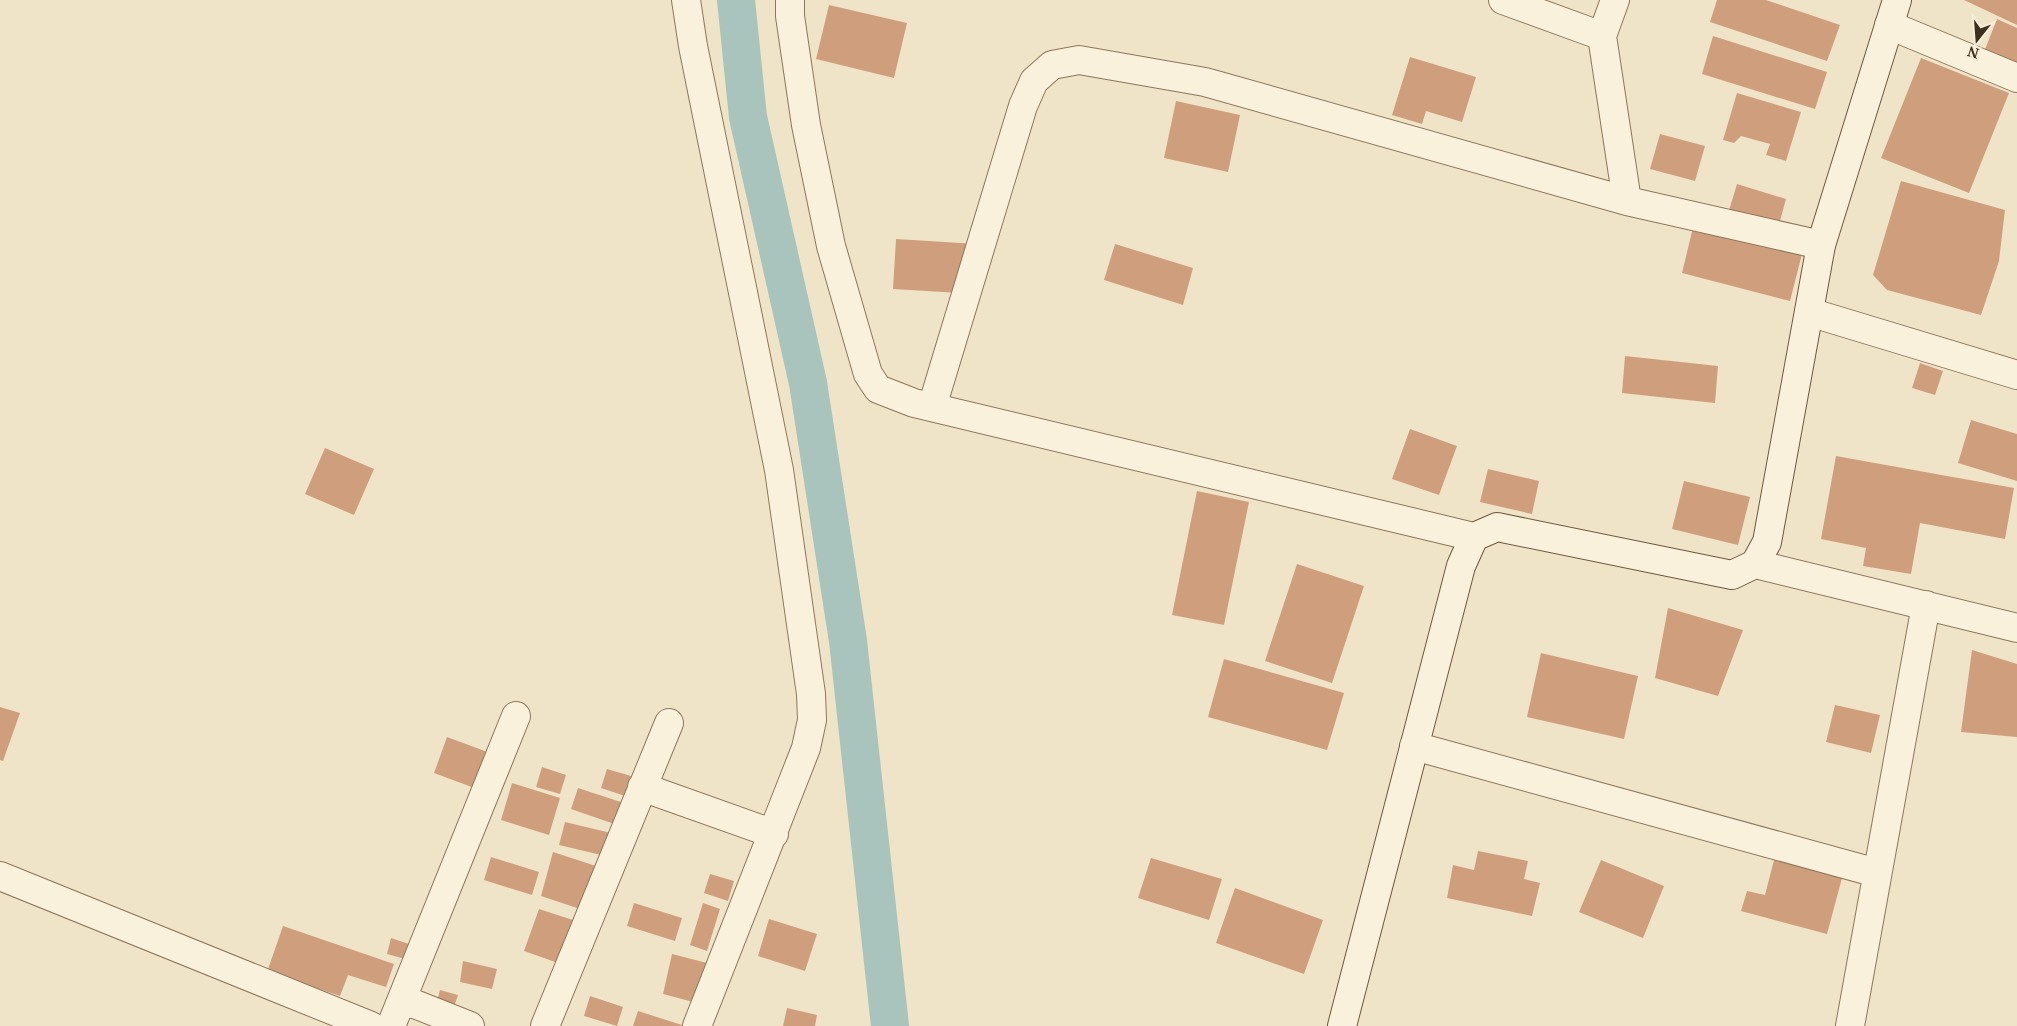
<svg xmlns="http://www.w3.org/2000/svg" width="2017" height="1026" viewBox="0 0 2017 1026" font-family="'Noto Serif',serif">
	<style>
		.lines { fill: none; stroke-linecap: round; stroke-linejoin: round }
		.canal { stroke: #a9c4bc; stroke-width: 38 }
		.building { fill: #cf9f7d }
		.street-casing { stroke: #8d765c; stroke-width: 30 }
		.secondary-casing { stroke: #6f573f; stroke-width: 30 }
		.street { stroke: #faf1dc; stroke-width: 28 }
		.secondary { stroke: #faf1dc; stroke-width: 28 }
	</style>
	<rect width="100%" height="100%" fill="#f0e4c8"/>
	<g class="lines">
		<!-- canal -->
		<path class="canal" d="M736,0l12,117 60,266 40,258 42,385"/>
	</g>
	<!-- building -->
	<path class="building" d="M1717,0h49l74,25 -13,36 -117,-39z
		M1964,0h53v25z
		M829,5l78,18 -13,55 -78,-19z
		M1997,19l20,9v38l-33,-14z
		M1713,36l114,36 -12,37 -113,-35z
		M1410,57l66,20 -14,45 -36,-11 -4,13 -30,-9z
		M1921,58l88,35 -40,100 -88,-35z
		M1737,93l64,19 -15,49 -20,-6 4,-11 -29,-8 -7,7 -11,-3z
		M1176,101l64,14 -12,57 -64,-14z
		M1660,134l45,12 -10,35 -45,-12z
		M1901,181l104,29 -6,51 -18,54 -94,-25 -14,-15z
		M1737,184l49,15 -9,33 -50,-15z
		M1696,215l106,39 -12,47 -108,-28z
		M896,239l81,5 -17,49 -67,-4z
		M1115,244l78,24 -10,37 -79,-25z
		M1625,356l93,10 -3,37 -93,-10z
		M1920,363l23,8 -8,24 -23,-7z
		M1971,420l46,14v47l-59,-18z
		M1410,429l47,17 -18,49 -47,-16z
		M325,448l49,21 -20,46 -49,-21z
		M1836,456l178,32 -9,51 -85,-16 -9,51 -48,-8 3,-18 -45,-9z
		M1488,469l51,12 -7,33 -52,-12z
		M1684,481l66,16 -12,48 -66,-16z
		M1197,491l52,11 -25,123 -52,-10z
		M1297,564l67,22 -32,97 -67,-22z
		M1668,608l75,22 -25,66 -63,-18z
		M1972,650l45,14v73l-56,-5z
		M1541,653l97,23 -14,63 -97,-22z
		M1224,659l120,34 -17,57 -119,-33z
		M1835,705l45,10 -9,38 -45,-11z
		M0,707l20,6 -17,48 -3,-1z
		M447,737l43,16 -13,36 -43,-16z
		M542,767l24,8 -6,19 -24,-7z
		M607,769l24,7 -6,20 -24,-8z
		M512,783l48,15 -11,37 -48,-15z
		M578,788l49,16 -7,22 -49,-17z
		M565,822l46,11 -6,23 -46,-11z
		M1478,851l50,10 -4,18 16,4 -8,33 -85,-18 6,-33 21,5z
		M553,852l43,14 -16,43 -39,-13z
		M491,857l48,15 -7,23 -48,-15z
		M1151,858l71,21 -13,41 -71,-22z
		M1601,860l63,26 -21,52 -64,-26z
		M1774,860l68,18 -15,56 -86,-23 6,-20 18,4z
		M710,874l24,7 -6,20 -24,-8z
		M1235,888l88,32 -19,54 -88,-31z
		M634,903l48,15 -7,23 -48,-15z
		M703,903l17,6 -13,42 -17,-6z
		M539,909l37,12 -15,43 -37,-13z
		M769,919l48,15 -12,37 -47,-15z
		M283,926l111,38 -8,23 -38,-12 -8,21 -73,-24z
		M391,938l18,6 -4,15 -18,-5z
		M672,954l35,9 -10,40 -34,-9z
		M463,961l34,8 -5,20 -32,-7z
		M440,990l18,5 -5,15 -17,-5z
		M590,996l33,11 -6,19 -33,-10z
		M787,1008l30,7 -2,11h-32z
		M638,1011l47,15h-52z"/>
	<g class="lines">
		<defs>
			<path id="street" d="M686,0l7,46 86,424 32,224 1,26 -6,28 -109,278
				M790,0v16l16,109 25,121 37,128 10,15 36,14 560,134
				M1503,0l99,36
				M1615,0l-13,36 25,165 194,44
				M1889,25l128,53
				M1809,312l208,63
				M932,407l91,-301 11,-25 18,-16 27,-5 126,22 422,119
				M1755,564l262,64
				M1414,746l463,127
				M642,787l132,47
				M0,876l371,150
				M402,999l68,27
				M391,1026l125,-310
				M545,1026l124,-303
				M1850,1026l76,-421"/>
			<path id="secondary" d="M1342,1026l119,-460 13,-29 23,-10 235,48 23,-11 12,-22 54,-297 76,-245"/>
		</defs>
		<!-- street casing -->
		<use href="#street" class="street-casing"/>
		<!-- secondary casing -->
		<use href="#secondary" class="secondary-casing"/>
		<!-- street -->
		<use href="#street" class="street"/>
		<!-- secondary -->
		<use href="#secondary" class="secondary"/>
	</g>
	<!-- north arrow -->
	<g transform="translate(1977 40) rotate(197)" stroke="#f7eed8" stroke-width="4" paint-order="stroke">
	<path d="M0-4L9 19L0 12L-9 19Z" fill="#3d2e20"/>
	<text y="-8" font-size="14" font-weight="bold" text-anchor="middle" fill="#3d2e20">N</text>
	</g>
</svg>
